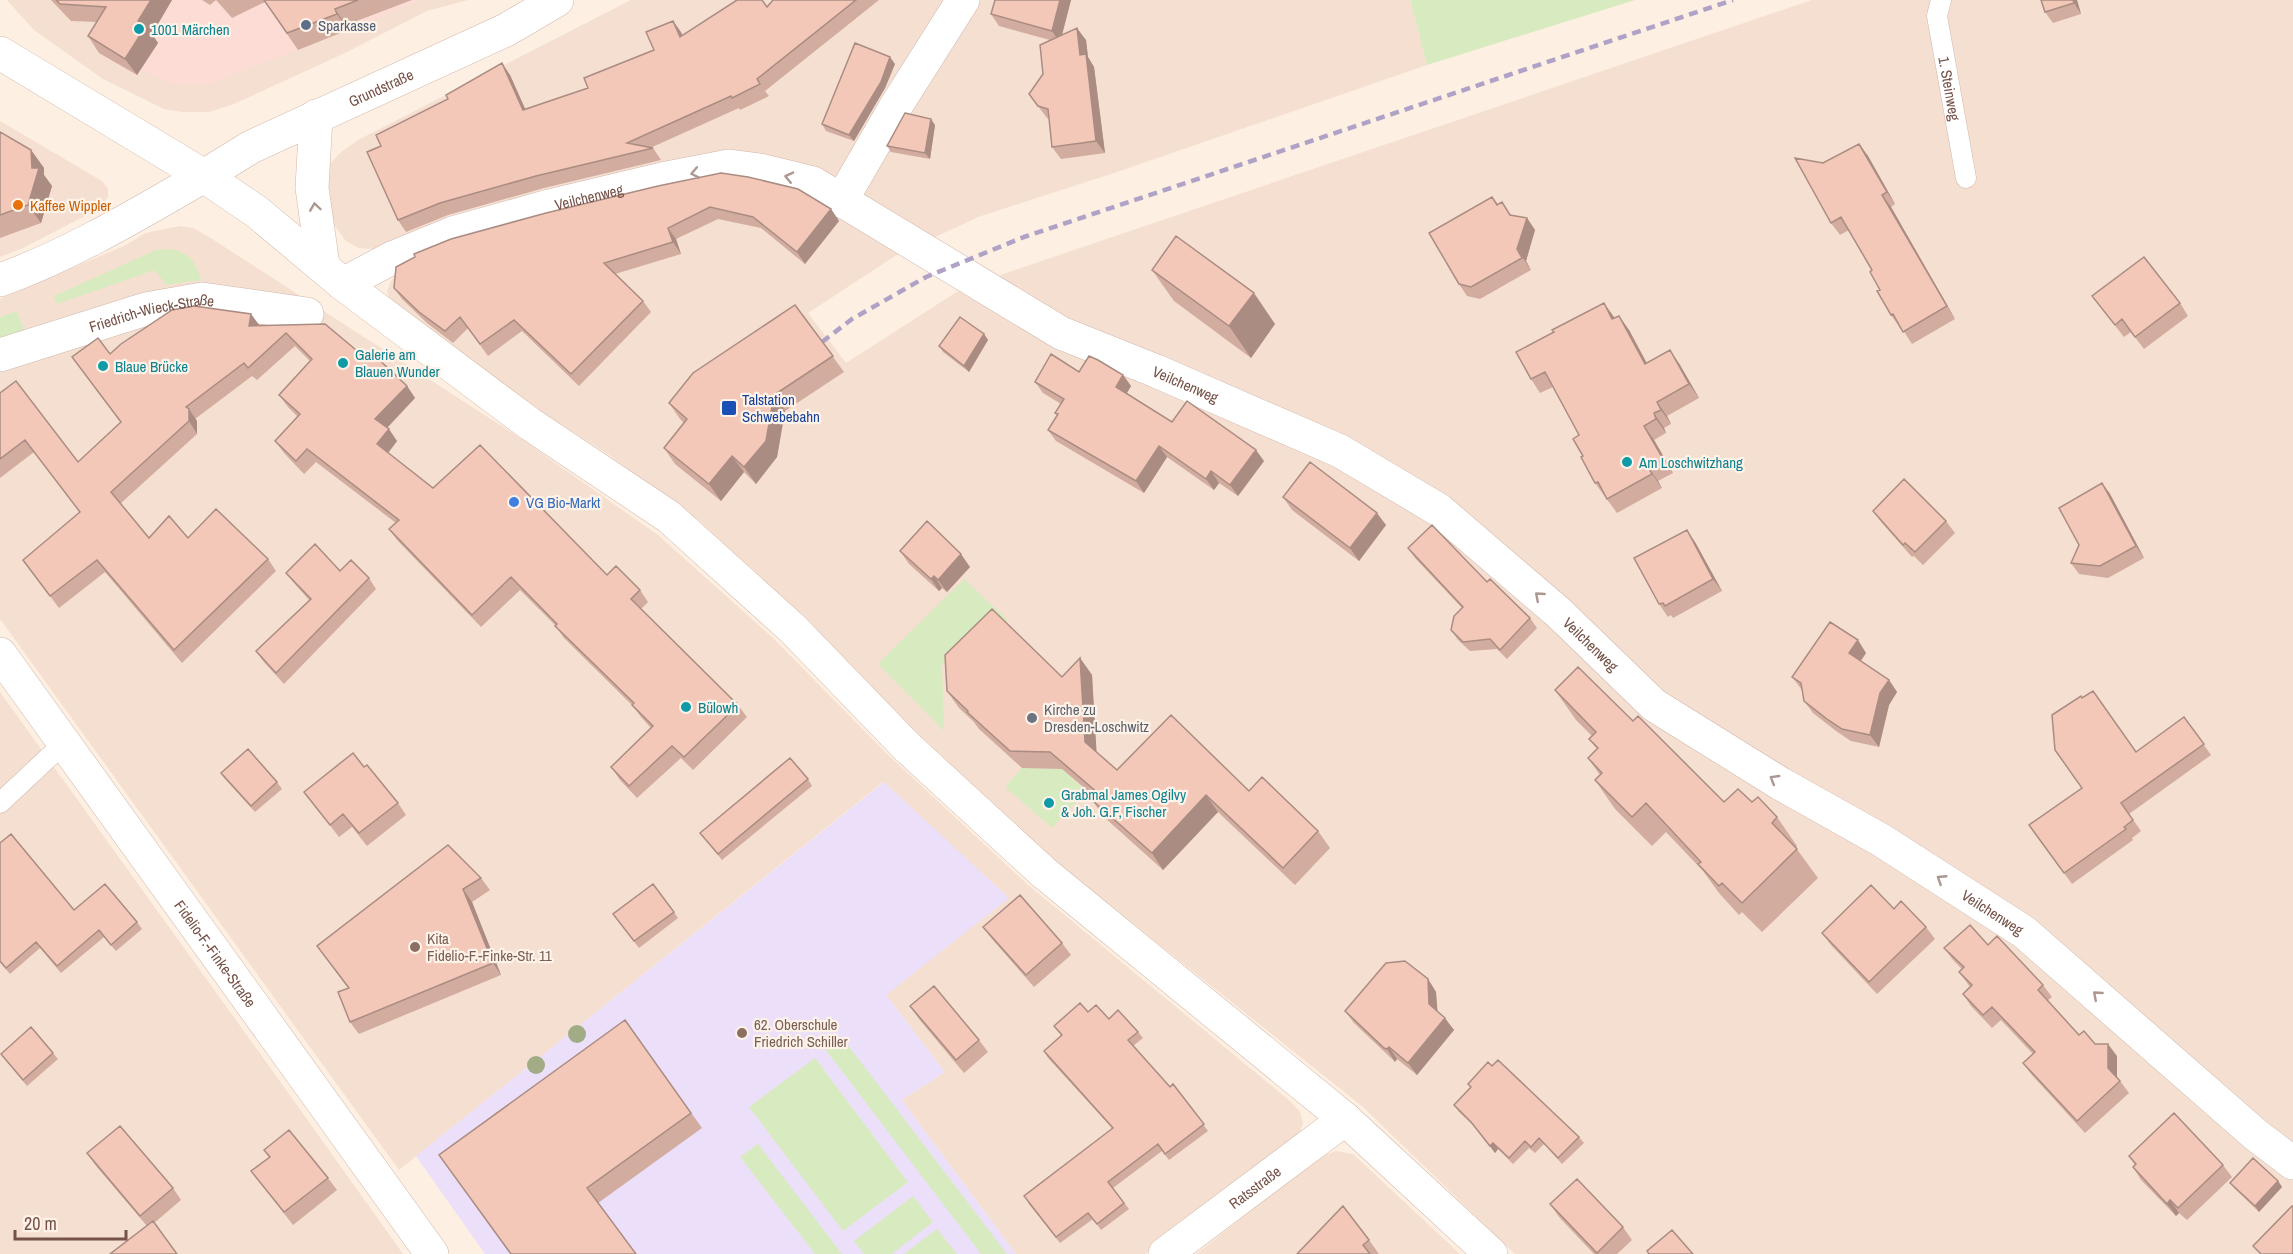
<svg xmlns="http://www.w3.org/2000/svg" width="2293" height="1254" viewBox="0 0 2293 1254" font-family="'Archivo Narrow',sans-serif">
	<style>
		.residential { fill: #f5dfd1 }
		.commercial { fill: #fedcd6 }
		.education { fill: #ecdff9 }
		.green { fill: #d8ebc0 }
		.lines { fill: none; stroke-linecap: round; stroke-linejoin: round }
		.service-casing { stroke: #d1b7ac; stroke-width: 21 }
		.minor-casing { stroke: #d1b7ac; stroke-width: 34 }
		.secondary-casing { stroke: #d4b6a9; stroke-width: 34 }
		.service { stroke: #fff; stroke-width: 20 }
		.minor { stroke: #fff; stroke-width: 33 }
		.secondary { stroke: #fff; stroke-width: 33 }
		.rail { stroke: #b0a1c7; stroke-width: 4.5; stroke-dasharray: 9 6; stroke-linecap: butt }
		.tree { fill: #a1ac87 }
		.wall { fill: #d1ac9f }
		.shaded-wall { fill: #aa8c82 }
		.building { fill: #f3c8b9; stroke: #aa8c82; stroke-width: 1.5 }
		.oneway { stroke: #ad9791 }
		.service-dot { fill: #5c6f8a; stroke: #fff3e9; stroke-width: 2 }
		.culture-dot { fill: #0f9aa8; stroke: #fff3e9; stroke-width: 2 }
		.food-dot { fill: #e8710a; stroke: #fff3e9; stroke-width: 2 }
		.transit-dot { fill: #1a4fb4; stroke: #fff3e9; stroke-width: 2 }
		.shop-dot { fill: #3f7fe0; stroke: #fff3e9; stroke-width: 2 }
		.worship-dot { fill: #6b7280; stroke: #fff3e9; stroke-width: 2 }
		.education-dot { fill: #8d6e63; stroke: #fff3e9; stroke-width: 2 }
		.labels { text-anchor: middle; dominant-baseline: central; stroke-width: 4.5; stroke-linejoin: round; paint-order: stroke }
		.service-label { font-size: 15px; fill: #4e5e75; stroke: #fff3e9; text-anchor: start }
		.culture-label { font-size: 15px; fill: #0d838f; stroke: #fff3e9; text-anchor: start }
		.street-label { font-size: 15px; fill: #765248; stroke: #fff3e9 }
		.food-label { font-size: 15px; fill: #c56008; stroke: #fff3e9; text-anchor: start }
		.transit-label { font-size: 15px; fill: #164399; stroke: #fff3e9; text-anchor: start }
		.shop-label { font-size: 15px; fill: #366cbe; stroke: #fff3e9; text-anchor: start }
		.worship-label { font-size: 15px; fill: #5b616d; stroke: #fff3e9; text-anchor: start }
		.education-label { font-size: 15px; fill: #785e54; stroke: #fff3e9; text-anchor: start }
	</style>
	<rect width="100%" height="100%" fill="#fdefe2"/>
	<!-- residential -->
	<path class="residential" d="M7,0h461l-41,11 -82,42 -111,51 -25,8h-27l-18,-3 -61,-30 -69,-49z
		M631,0h779l17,65 -310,107 -139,45 -83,39 -87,57 38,50 109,-70 54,-21 803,-272h481v1254h-778l-152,-147 -313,-250 -137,-128 -108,-108 -104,-99 -92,-67 -154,-100 -65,-52 -3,-12 5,-12 18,-11 -14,-28 -23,9 -14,-1 -13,-7 -9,-12 -7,-11 -4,-41 5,-14 9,-10 18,-13z
		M0,121l102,60 6,8v8l-8,11 -77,40 -23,9z
		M180,226l13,2 16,9 305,197 144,101 116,104 111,113 142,132 263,217 10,11 3,11 -5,14 -11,12 -142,105h-129l-114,-154 43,-28 -59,-77 -3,-213 -484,388 -399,-551v-320l124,-53 22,-13z
		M0,692l289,402 114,160h-403z
		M1336,1151l17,3 107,100h-264l122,-96z"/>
	<!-- commercial -->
	<path class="commercial" d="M134,0h288l-213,84h-35l-33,-14 -4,6 -38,-23z"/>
	<!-- education -->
	<path class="education" d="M884,782l125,116 -123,97 59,77 -43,28 114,154h-531l-69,-98z"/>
	<!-- green -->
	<path class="green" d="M1410,0h225l-208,65z
		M172,249c19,6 23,11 29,31l-35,5 -11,-15 -98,34 -3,-8 102,-46z
		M17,311l8,21 -25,8v-23z
		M964,579l44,41 -36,14 -30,30 2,67 -66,-67z
		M1022,768l40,1 24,22 -34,37 -47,-41z
		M841,1036l166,218h-26l-156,-205z
		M815,1058l93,124 -65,49 -94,-124z
		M758,1144l84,110h-27l-75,-97z
		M913,1196l20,26 -41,32h-28l-10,-13z
		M937,1229l20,25h-53z"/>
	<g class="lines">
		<defs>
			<g id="service">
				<path id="s1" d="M1941,0l-4,16 29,162"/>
				<path d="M0,803l64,-60"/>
			</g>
			<g id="minor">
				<path d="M841,201l55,-95 67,-106"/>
				<path d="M0,280c72,-26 138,-66 204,-104"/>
				<path id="s2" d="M343,284l49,-26 61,-25 96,-27 113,-27 67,-13 31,4 53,13 248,150 95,38 184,80 99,59 120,103 95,92 127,79 100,56 143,92 232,203 37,28"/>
				<path id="s3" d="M0,355l146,-46 56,-10 105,15"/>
				<path id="s4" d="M0,654l432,600"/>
				<path id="s5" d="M1165,1254l180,-135"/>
			</g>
			<g id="secondary">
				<path d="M0,53l204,123 53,36 86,72 187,140 139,93 124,112 114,118 136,125 302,247 146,135"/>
				<path d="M316,116l-4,72 11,77"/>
				<path id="s6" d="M204,176l47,-29 255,-117 51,-30"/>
			</g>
		</defs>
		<!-- service casing -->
		<use href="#service" class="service-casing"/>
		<!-- minor casing -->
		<use href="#minor" class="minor-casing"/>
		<!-- secondary casing -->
		<use href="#secondary" class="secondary-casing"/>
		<!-- service -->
		<use href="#service" class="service"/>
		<!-- minor -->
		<use href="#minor" class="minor"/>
		<!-- secondary -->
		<use href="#secondary" class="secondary"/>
		<!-- rail -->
		<path class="rail" d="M822,342l30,-23 74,-42 98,-40 709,-237"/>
	</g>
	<!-- trees -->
	<g class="tree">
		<circle cx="577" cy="1034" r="9"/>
		<circle cx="536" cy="1065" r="9"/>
	</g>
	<!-- wall -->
	<path class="wall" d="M51,0h121l-20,34 6,9 -21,32 -38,-22 -11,-17 9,-14 -26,-1z
		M202,0h210l-66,25 2,5 -50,20 -33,-48 -33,16 -16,-18 -6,5z
		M773,0h106l-114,91 4,5 -29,14 -1,-2 -89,40h3l8,12 -117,28 -96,27 -42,17 -8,-12 -17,-74 129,-71 15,34 63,-21 66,-38 19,-29 9,14 85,-28z
		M995,0h76l-9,34 24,6 2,17 6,10 11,86 -44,6 -9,-12 -3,-28 -2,-1 -18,-24 14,-20 7,-34 -51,-14 -8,-12z
		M2077,0l4,14 -28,9 -8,-11z
		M895,64l-10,24 -31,53 -28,-10 -4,-7z
		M935,125l-5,34 -39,-7 -4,-6z
		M0,132l31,18 13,18v7l8,11 -11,37 -41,15z
		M1859,144l9,12 27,48 -4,3 64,112 -43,25 -11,-17 -1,1 -9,-13 -19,-45 -23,-40 -9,5 -9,-12 -8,-60z
		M658,186l173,23 8,12 -34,43 -44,-36 -43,-9 -42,20 5,15 -66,20 28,27 8,11 -72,74 -57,-55 -34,25 -20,-28 -15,15 -26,-20 -25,-24 -8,-11z
		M1492,197l6,7 13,11 16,3 8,12 -9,31 5,9 -51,29 -13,-3 -8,-12z
		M1152,270l123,54 -24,34 -77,-57z
		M2092,296l88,7 8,13 -44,33 -13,-17 -7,5z
		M795,305l49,67 -59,39 -8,46 -21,27 -12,-12 -23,29 -46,-37 -11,-16 20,-25 -4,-4 -11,-16z
		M1619,316l10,14 18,33 23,-13 10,15 19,33 -32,18 4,8 -7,4 2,5 -12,7 19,33 -15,8 4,7 -45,25 -22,-30 -12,-27 -4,-21 -26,-48 -13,6 -9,-14z
		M325,324l43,36 39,26 8,12 -28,30 10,13 -9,12 45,35 174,87 33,15 8,12 -7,7 97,96 9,12 -54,53 -12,-12 -44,40 -17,-18 -9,-13 40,-39 -10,-11 -8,-11 -69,-68 -9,-13 -35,-35 -39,37 -83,-86 -9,-12 7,-6 -80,-61 -12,12 -20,-21 -9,-12 23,-24 -10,-10 -9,-12 31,-34 -15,-15 -38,34 -5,-4 -57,43 2,2v13l-77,70 29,34h39l80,21 8,12 -94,92 -77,-91 -46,36 -36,-48 57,-48 -46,-60 -34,26v-85l78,69 43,-40 -49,-65 38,-3 150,-28z
		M984,334l4,6 -19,32 -26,-20 -4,-6z
		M1079,372l44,3 8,11 -4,7 45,29 92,39 -26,35 -19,-13 -5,7 -47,-33 -23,36 -88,-52 -8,-11 9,-15 -2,-2 6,-9 -18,-11 -8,-11z
		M2102,483l8,11 34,64 -36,20 -29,-4 -8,-11 8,-18z
		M1283,497l103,28 -27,36 -67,-51z
		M1873,511l73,10 9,12 -32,32 -9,-9 -2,1 -30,-34z
		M1695,542l27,49 -49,27 -2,-3 -3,2 -9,-13z
		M1408,548l79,34 43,36 7,10 -30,31 -10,-10 -27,2 -12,-11 -7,-10 11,-22 -47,-50z
		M900,551l70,16 -23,25 -5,-4 -3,3 -30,-27z
		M340,571l29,7 7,11 -92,95 -21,-23 -7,-10 53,-51 -15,-17 -8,-10z
		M1866,653l-5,8 28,19 8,12 -8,13 -10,42 -28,-6 -15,-10 -23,-18 -9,-12 -2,-11 -10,-13z
		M1080,658l12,17 4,77 21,18 132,21 69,40 12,17 -35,37 -77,-73 -55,58 -59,-53 -12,-17 3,-3 -33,-28 -40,-1 -43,-39 -6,-8 -14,-13 -12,-17 115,-14z
		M1555,690l78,31 91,81h28l25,15 20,29 -1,2 22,30 -56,54 -20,-20 -3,3 -20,-22 -16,-22 -37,-39 -14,14 -37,-37 -20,-29 5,-5 -12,-17 9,-9 -8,-10 3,-3 -16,-16z
		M2082,698l54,54 48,-35 27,38 -82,59 12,17 -9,7 1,2 -61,44 -43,-59 53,-37z
		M221,773l56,9 5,7 -27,23 -30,-33z
		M808,779l4,7 -90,74 -22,-27z
		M304,792l94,11 8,12 -39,31 -15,-19 -13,10z
		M0,843l74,67 63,12 5,7 -26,22 -12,-14 -43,36 -21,-25 -30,26 -10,-12z
		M481,878l9,12 -18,12 29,73 -142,59 -9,-12 -2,-34 -31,-42z
		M653,884l25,34 -39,30 -21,-27z
		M1894,909l32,18 9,12 -58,55 -46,-49 -9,-12z
		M983,927l79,16 9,12 -37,32 -42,-48z
		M1988,945l55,40 9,12 -5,4 32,34 38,21v21l12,16 -44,40 -53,-58 -9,-12 10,-9 -32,-34 -9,8 -21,-22 -8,-12 7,-7 -11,-15 3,-3 -9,-9 -9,-12z
		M1428,979l8,13 1,19 17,19 -37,45 -20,-16 -2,3 -2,-2 -39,-37 -9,-12z
		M910,1006l69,34 9,12 -24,21 -45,-54z
		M1088,1012l21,7 29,13 5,6 -10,8 37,41 3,-3 35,47 -39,29 -7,-9 -49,37 16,21 -28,21 -8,-11 -33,24 -32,-40 84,-75 -64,-70 -4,-7 17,-16 -7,-9z
		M625,1020l77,108 -104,75 -88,51z
		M53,1053l5,6 -31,27 -26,-32z
		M1468,1084l111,53 5,6 -22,21 -18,-20 -9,9 -6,-5 -16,16 -15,-15 -3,4 -19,-25 -17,-16 -5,-7 17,-17z
		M264,1150l64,28 9,12 -44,35 -42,-54 18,-14z
		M87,1153l86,35 8,12 -27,23 -7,3 -51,-60z
		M2129,1156l94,9 9,12 -45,43 -8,-7 -3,3 -35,-36 -8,-13 2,-2z
		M2278,1181l4,6 -23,25 -24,-23 -5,-6z
		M1550,1204l73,23 9,13 -15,14h-23l-35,-37z
		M1369,1240l10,14h-82z"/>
	<!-- shaded-wall -->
	<path class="shaded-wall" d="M151,0h21l-20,34 6,9 -21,32 -12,-16 13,-38z
		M1060,0h11l-11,43 -8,-12z
		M2073,0h4l4,14 -7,-11z
		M335,9l11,16 2,5 -11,-16z
		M673,21l8,11 7,17 -8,-12z
		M1077,28l9,12 2,17 6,10 11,86 -9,-12 -16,-86z
		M890,57l5,7 -10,24 -31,53 -5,-6z
		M502,63l8,12 21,47 -8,-12z
		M931,119l4,6 -5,34 -5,-6z
		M1859,144l9,12 27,48 -8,-12z
		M31,150l13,18v7l8,11 -11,37 -13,-18 4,-37z
		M1882,195l9,12 64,112 -8,-13z
		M831,209l8,12 -34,43 -8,-12z
		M1527,218l8,12 -9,31 5,9 -14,-21z
		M668,228l8,11 5,15 -8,-12z
		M1254,293l21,31 -24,34 -22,-32z
		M1604,303l10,14 8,16 -10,-14z
		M251,314l9,12h-11z
		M1619,316l10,14 26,49 -10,-15z
		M984,334l4,6 -19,32 -5,-6z
		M1670,350l10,15 19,33 -10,-14z
		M1123,375l8,11 -7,12 -8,-11z
		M407,386l8,12 -31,33 -9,-12z
		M774,395l11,16 -8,46 -21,27 -12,-17z
		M1657,402l10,14 4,8 -10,-14z
		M189,409l8,12v13l-8,-13z
		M1654,413l10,15 2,5 -10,-14z
		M1644,426l10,14 19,33 -10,-14z
		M389,429l8,12 -12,16 -8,-13z
		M1159,446l8,11 -23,36 -8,-12z
		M1256,450l8,11 -26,35 -8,-11z
		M732,456l12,16 -23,29 -12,-17z
		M1648,467l10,14 4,7 -10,-14z
		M1211,471l8,12 -5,7 -8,-11z
		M2102,483l8,11 34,64 -8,-12z
		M1377,513l9,12 -27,36 -9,-13z
		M1687,530l8,12 27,49 -9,-12z
		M961,554l9,13 -23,25 -9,-12z
		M934,576l8,12 -3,3 -8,-12z
		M1858,640l8,13 -9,13 -8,-13z
		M1080,658l12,17 5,84 -12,-17z
		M1889,680l8,12 -8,13 -10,42 -9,-12 10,-42z
		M1206,795l12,17 -55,58 -11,-17z
		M463,889l9,13 29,73 -8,-12z
		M1428,979l8,13 2,25 -9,-13z
		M1445,1018l9,12 -37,45 -9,-12z
		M2108,1044l9,12v24l-9,-12z
		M1389,1047l8,12 -2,3 -8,-13z
		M1493,1143l5,6 -3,4 -5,-7z
		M2278,1181l4,6 -23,25 -4,-6z
		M2170,1200l9,13 -3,3 -9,-12z"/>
	<!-- building -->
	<path class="building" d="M56,0h95l-13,21 8,5 -21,33 -37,-23 18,-29 -46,-3z
		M264,0h94l-23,9 2,5 -50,19z
		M737,0h25l5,7 6,-7h83l-99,79 3,5 -28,14 -1,-2 -104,47 26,5 -117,28 -96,27 -42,17 -31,-68 14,-6 -5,-11 72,-36 -2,-4 56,-32 21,47 65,-22 -4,-10 70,-28 -8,-18 27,-11 7,16z
		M995,0h65l-8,31 -61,-17z
		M2041,0h32l1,3 -29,9z
		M1077,28l3,27 6,-1 10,87 -44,6 -4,-38 -10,-3 -9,-12 14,-20 -3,-29z
		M855,43l35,14 -9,25 -32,53 -27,-11z
		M905,113l26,6 -6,34 -38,-7z
		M0,132l31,18 1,18h7l-11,37 -28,10z
		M1859,144l28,48 -5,3 65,111 -44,26 -10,-18 -2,1 -14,-24 3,-1 -10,-18 2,-2 -31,-53 -10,6 -36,-65 28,5z
		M721,173l27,4 50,12 33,20 -34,43 -44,-35 -43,-10 -42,21 5,14 -69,21 39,38 -72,73 -57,-54 -34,24 -20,-27 -15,14 -26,-19 -25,-24 2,-21 19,-10 -1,-3 37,-15 95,-26 112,-27z
		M1492,197l5,8 5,-3 8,13 17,3 -10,31 5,9 -51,29 -12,-3 -30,-51z
		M1176,236l78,57 -25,33 -77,-56z
		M2144,257l36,46 -45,34 -13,-18 -7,6 -23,-29z
		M1604,303l8,16 7,-3 26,48 25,-14 19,34 -32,18 4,8 -7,3 2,6 -12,7 19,33 -15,8 4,7 -45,25 -9,-17 -3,1 -14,-26 2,-1 -10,-17 6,-4 -34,-63 -14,7 -15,-27 38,-20 -2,-2z
		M795,305l38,51 -59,39 -8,46 -22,26 -12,-11 -23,28 -45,-36 23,-29 -18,-16 24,-30z
		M194,306l57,8 -2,12 76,-2 43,36 5,-6 34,32 -32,33 14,10 -12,15 56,44 47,-43 127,130 9,-9 24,24 -9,9 107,106 -54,52 -12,-11 -43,40 -18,-19 42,-41 -21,-21 2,-2 -79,-77 2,-2 -46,-47 -39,38 -83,-86 10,-9 -92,-71 -11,12 -21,-20 25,-27 -21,-19 33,-36 -26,-26 -38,35 -4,-5 -58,44 3,2v12l-78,71 38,46 20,-22 19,22 28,-29 52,50 -94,91 -77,-90 -47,36 -27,-36 57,-48 -55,-72 -25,19v-66l16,-12 62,81 43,-40 -49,-65 26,-19 12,16 11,-10 51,-34z
		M960,317l24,17 -20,32 -25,-20z
		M1051,354l28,18 10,-16 9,4 25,15 -7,12 56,35 15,-21 69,49 -26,35 -19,-14 -5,8 -47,-33 -23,35 -88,-51 10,-16 -3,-1 9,-14 -29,-17z
		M1310,462l67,51 -27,35 -67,-51z
		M1904,479l42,42 -31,31 -10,-9 -2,2 -30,-34z
		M2102,483l34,63 -36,20 -29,-3 8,-18 -20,-37z
		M927,521l34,33 -23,26 -4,-4 -3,3 -31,-28z
		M1432,525l55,57 3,-3 40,39 -30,32 -10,-11 -27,3 -12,-12 3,-14 9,-9 -55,-59z
		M1687,530l26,49 -48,27 -2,-3 -4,1 -25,-46z
		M315,544l25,27 11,-11 18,18 -93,95 -20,-22 55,-52 -25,-26z
		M992,609l70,68 18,-19 5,84 32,28 54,-55 78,76 13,-14 56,54 -35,37 -77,-73 -54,58 -60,-53 6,-7 -48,-41 -40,-1 -43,-39 1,-1 -21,-20 -2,-36z
		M1830,622l28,18 -9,13 40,27 -9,13 -10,42 -28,-6 -15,-10 -23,-18 -3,-18 -9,-6z
		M1578,667l55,54 5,-5 86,86 14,-13 14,13 6,-5 19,20 -5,6 25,26 -55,54 -20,-20 -3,3 -21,-22 3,-2 -55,-59 -14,14 -37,-37 7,-7 -14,-15 10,-10 -9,-9 7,-7 -41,-42z
		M2093,691l43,61 48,-35 20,27 -83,59 12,17 -9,7 2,2 -62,44 -35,-48 53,-37 -27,-38 -3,-35 29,-19 1,2z
		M248,749l29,33 -26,24 -30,-33z
		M353,753l11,14 3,-2 31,38 -39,30 -16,-19 -13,11 -26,-33z
		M790,758l18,21 -90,75 -18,-21z
		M11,834l63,76 31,-26 32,38 -26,23 -12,-15 -42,36 -21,-24 -30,26 -6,-7v-118z
		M448,845l33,33 -18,11 30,74 -143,59 -12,-30 11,-4 -32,-42z
		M653,884l21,28 -40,29 -21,-27z
		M1871,885l23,24 7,-8 25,26 -57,55 -47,-49z
		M1020,895l42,48 -36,32 -43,-48z
		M1970,925l18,20 9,-9 14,15 32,34 -5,5 41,45 5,-4 11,13h13v24l12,13 -43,40 -54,-58 12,-11 -43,-45 -9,8 -20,-21 9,-9 -13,-13 5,-5 -20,-19z
		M1405,961l23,18 1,25 16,14 -37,45 -19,-16 -2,2 -3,-1 -39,-37 41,-48z
		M934,986l45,54 -23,20 -46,-54z
		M1080,1003l8,9 8,-7 13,14 9,-9 20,22 -10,8 42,47 3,-3 31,40 -39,30 -7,-10 -50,38 16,21 -27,21 -9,-11 -32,24 -32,-41 89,-68 -69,-77 18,-16 -8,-9z
		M625,1020l66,93 -104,75 49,66h-125l-72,-99z
		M31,1027l22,26 -30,27 -22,-26z
		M1498,1060l81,77 -21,21 -19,-20 -8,9 -6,-6 -16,17 -16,-15 -3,3 -19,-24 -17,-17 17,-18 -3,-3 20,-22 4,4z
		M2174,1113l49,52 -45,43 -8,-8 -3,4 -34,-37 3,-3 -7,-8z
		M120,1126l53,62 -33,28 -53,-63z
		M289,1130l39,48 -44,34 -33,-41 19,-14 -6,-7z
		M2253,1158l25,23 -23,25 -25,-23z
		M1577,1179l46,48 -26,26 -47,-49z
		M1343,1206l26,34 -6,5 7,9h-73z
		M2292,1206l1,2v46h-32l-8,-8z
		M153,1221l24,33h-67z
		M1672,1230l21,24h-44l-2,-3z"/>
	<!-- one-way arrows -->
	<defs><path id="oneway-chevron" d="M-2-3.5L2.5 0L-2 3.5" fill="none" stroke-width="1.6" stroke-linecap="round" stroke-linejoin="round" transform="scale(1.5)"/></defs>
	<g class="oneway">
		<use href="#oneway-chevron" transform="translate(695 173) rotate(169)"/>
		<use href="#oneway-chevron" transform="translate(789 177) rotate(-167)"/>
		<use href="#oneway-chevron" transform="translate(315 207) rotate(-98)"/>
		<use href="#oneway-chevron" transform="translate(1539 596) rotate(-139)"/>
		<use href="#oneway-chevron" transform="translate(1774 779) rotate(-149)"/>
		<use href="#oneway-chevron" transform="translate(1941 879) rotate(-147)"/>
		<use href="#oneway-chevron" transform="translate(2097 995) rotate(-139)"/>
	</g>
	<!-- markers -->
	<circle class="service-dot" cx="306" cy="25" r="6"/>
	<g class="culture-dot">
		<circle cx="139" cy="29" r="6"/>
		<circle cx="343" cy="363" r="6"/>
		<circle cx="103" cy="366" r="6"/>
		<circle cx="1627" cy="462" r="6"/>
		<circle cx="686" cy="707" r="6"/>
		<circle cx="1049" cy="803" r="6"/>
	</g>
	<circle class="food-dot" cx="18" cy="205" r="6"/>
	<rect class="transit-dot" x="721" y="400" width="16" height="16" rx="3"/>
	<circle class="shop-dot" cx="514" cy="502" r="6"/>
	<circle class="worship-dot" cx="1032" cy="718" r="6"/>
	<g class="education-dot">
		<circle cx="415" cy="947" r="6"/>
		<circle cx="742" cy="1033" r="6"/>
	</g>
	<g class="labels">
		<!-- service labels -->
		<g class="service-label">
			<text x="318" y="25">Sparkasse</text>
		</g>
		<!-- culture labels -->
		<g class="culture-label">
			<text x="151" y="29">1001 Märchen</text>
			<text x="355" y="354">Galerie am<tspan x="355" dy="17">Blauen Wunder</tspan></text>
			<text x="115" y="366">Blaue Brücke</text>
			<text x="1639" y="462">Am Loschwitzhang</text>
			<text x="698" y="707">Bülowh</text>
			<text x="1061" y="794">Grabmal James Ogilvy<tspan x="1061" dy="17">&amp; Joh. G.F, Fischer</tspan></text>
		</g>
		<!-- street labels -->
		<g class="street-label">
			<text stroke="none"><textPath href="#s6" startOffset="198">Grundstraße</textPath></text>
			<text stroke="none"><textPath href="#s1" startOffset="90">1. Steinweg</textPath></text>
			<text stroke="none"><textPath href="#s2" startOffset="262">Veilchenweg</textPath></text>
			<text stroke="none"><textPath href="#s3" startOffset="158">Friedrich-Wieck-Straße</textPath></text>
			<text stroke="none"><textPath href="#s2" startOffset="916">Veilchenweg</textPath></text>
			<text stroke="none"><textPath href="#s2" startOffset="1402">Veilchenweg</textPath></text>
			<text stroke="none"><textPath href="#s2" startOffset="1887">Veilchenweg</textPath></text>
			<text stroke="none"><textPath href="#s4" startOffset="369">Fidelio-F.-Finke-Straße</textPath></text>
			<text stroke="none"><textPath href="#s5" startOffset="112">Ratsstraße</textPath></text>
		</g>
		<!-- food labels -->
		<g class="food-label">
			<text x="30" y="205">Kaffee Wippler</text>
		</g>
		<!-- transit labels -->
		<g class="transit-label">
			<text x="742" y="399">Talstation<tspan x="742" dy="17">Schwebebahn</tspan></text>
		</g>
		<!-- shop labels -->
		<g class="shop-label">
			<text x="526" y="502">VG Bio-Markt</text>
		</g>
		<!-- worship labels -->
		<g class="worship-label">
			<text x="1044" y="709">Kirche zu<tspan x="1044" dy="17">Dresden-Loschwitz</tspan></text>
		</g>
		<!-- education labels -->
		<g class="education-label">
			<text x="427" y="938">Kita<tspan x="427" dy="17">Fidelio-F.-Finke-Str. 11</tspan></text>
			<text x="754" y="1024">62. Oberschule<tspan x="754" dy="17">Friedrich Schiller</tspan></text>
		</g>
	</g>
	<!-- scale -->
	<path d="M15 1230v9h111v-9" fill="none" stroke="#765248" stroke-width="3"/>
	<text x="24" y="1230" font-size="18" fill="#765248" stroke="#fff3e9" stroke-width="4.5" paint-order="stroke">20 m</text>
</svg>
